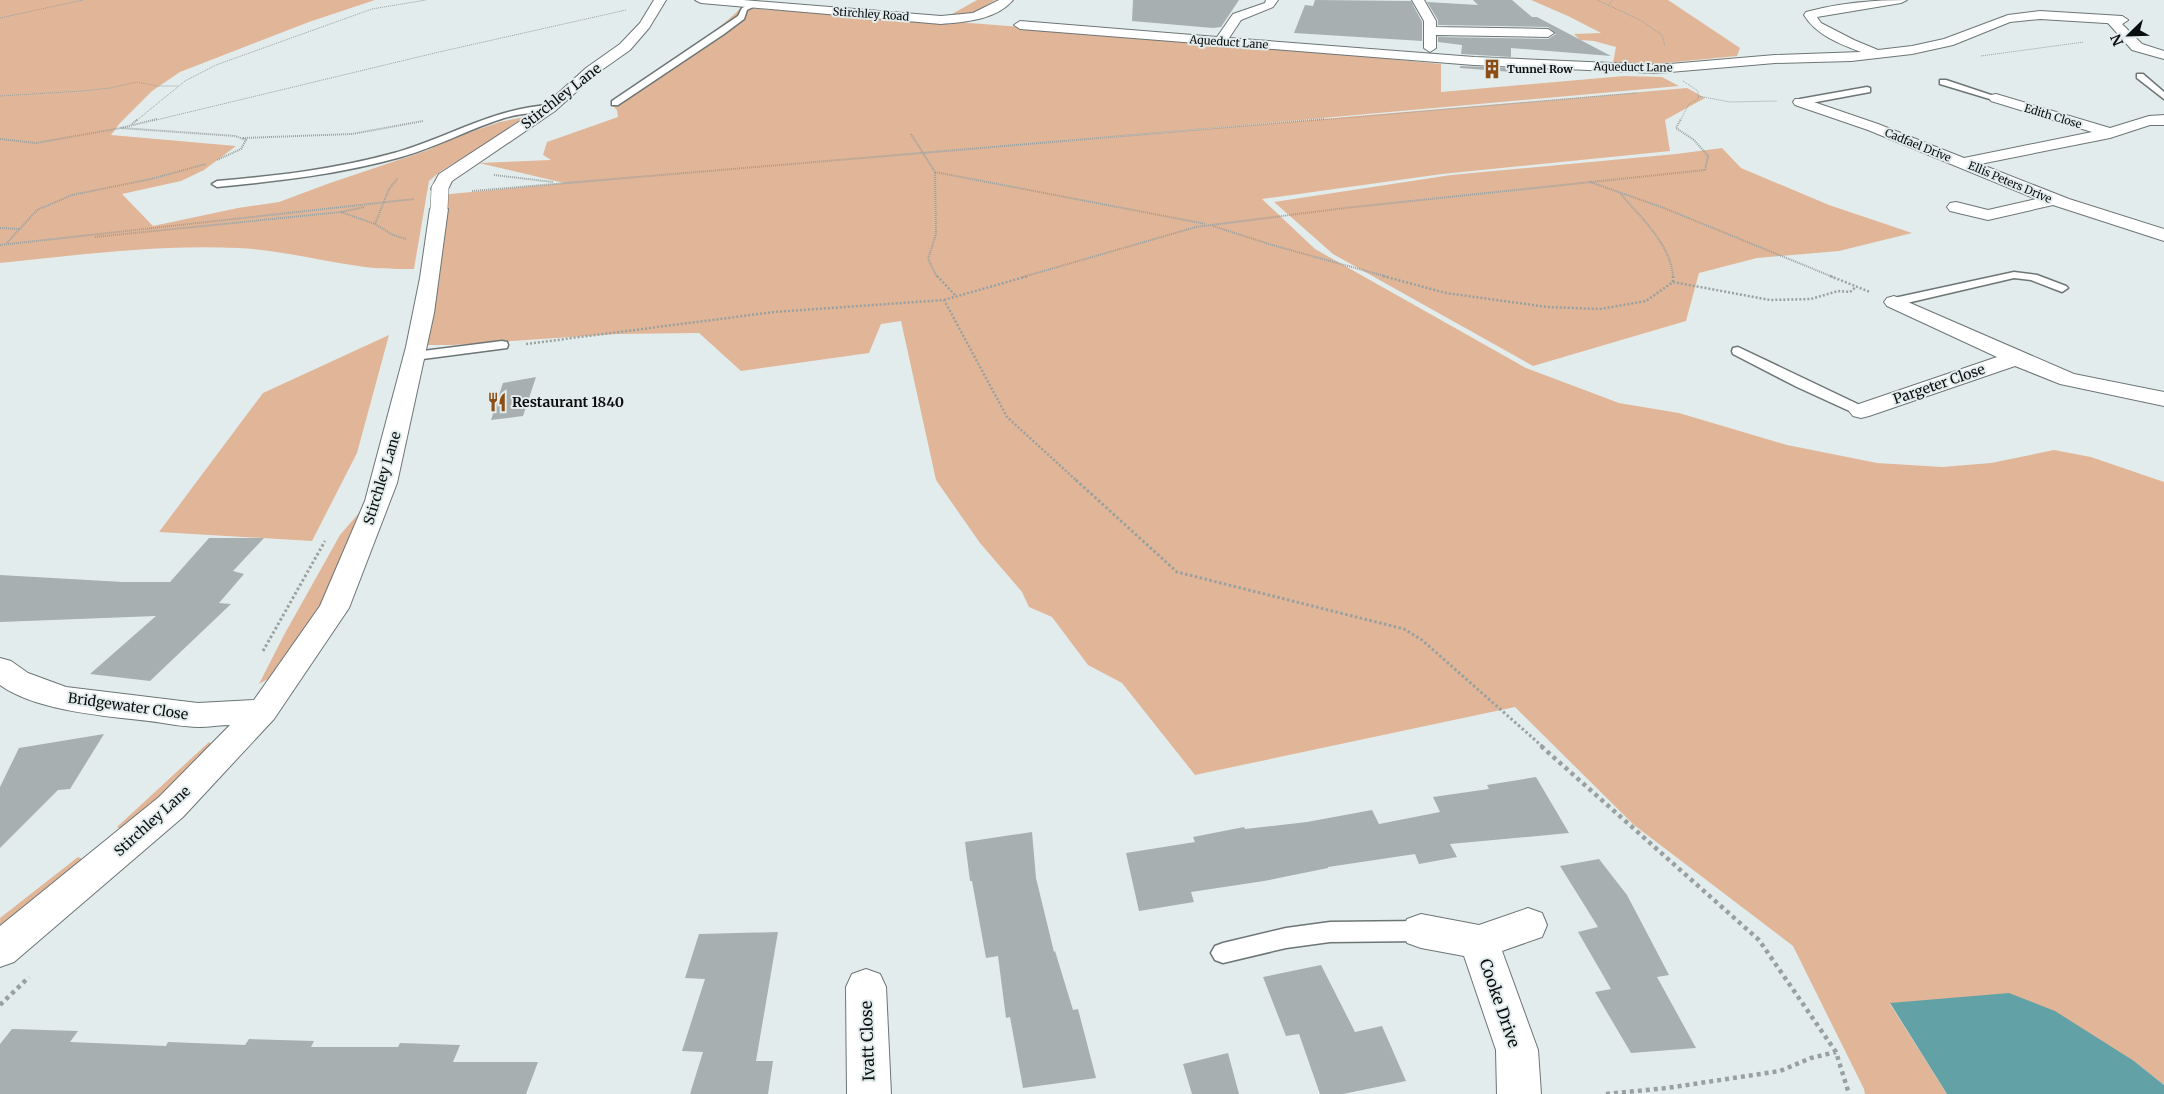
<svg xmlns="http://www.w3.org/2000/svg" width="2164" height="1094" viewBox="0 0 2164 1094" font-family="Merriweather,serif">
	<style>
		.green { fill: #e1b698 }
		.water { fill: #62a2a7 }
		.building { fill: #a7afb0 }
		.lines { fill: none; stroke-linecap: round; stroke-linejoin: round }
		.service-casing { stroke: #6d7575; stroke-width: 3 }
		.minor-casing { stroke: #6d7575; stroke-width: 2 }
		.tertiary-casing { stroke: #6d7575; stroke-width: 2 }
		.path-far4 { stroke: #99a0a0; stroke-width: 1; stroke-dasharray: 1 1; stroke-linecap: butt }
		.path-far3 { stroke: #99a0a0; stroke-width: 2; stroke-dasharray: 1 1; stroke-linecap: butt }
		.path-far2 { stroke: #99a0a0; stroke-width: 2.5; stroke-dasharray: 2 2; stroke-linecap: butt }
		.path-far1 { stroke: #99a0a0; stroke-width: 3; stroke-dasharray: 2.5 2.5; stroke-linecap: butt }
		.path { stroke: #99a0a0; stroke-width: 4.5; stroke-dasharray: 4 4; stroke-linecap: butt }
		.service { fill: #fff; fill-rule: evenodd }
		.minor { fill: #fff; fill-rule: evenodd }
		.tertiary { fill: #fff; fill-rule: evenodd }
		.minor-bridge-casing { stroke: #6d7575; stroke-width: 18; stroke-linecap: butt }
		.path-bridge { stroke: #99a0a0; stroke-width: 1; stroke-dasharray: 1 1; stroke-linecap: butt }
		.minor-bridge { stroke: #fff; stroke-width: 17 }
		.labels { text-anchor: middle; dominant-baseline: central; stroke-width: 4; stroke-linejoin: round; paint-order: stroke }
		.far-street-label { font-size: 11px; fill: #0b0e0e; stroke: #e3ecec }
		.far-poi-label { font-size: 11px; font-weight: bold; fill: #0b0e0e; stroke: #e3ecec; text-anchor: start }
		.street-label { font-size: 14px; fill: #0b0e0e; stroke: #e3ecec }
		.poi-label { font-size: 14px; font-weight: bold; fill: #0b0e0e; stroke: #e3ecec; text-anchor: start }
		.near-street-label { font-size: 16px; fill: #0b0e0e; stroke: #e3ecec }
	</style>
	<rect width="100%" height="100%" fill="#e3ecec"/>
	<!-- green -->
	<path class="green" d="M0,0h375l-66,22 -129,50 -28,19 -32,32 -9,12 125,11 -32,24 -23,11 -59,13 31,32 85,-18 41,-6 51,-19 98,-33 28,-13 44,-15 24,-5 -19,15 -64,39 -12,10 -15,88c-19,0 -38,0 -56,-3 -41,-6 -79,-16 -120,-18 -80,-4 -159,7 -238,15z
		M977,0h18l-19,12 -20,4 -4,-2z
		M1531,0h137l72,48 -3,8 -83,8 -41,-1 3,-16 -22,-6 -14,-1 -6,-6 27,-1 -33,-17z
		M741,8l139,8 335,26 226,22v28l183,-16 38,1 17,9 -614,55 622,-53 18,10 -40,22 5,31 -228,23 -180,25 53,50 211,119 93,35 60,10 108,32 90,18 65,4 49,-4 63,-13 37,7 73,25v603l-30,-24 -244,-57 57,90h-82l-1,-5 -71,-143 -159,-121 -119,-118 -320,68 -73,-92 -34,-18 -36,-48 -23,-10 -7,-15 -42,-49 -44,-63 -35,-159 -20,3 -12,29 -128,18 -42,-38 -83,1 -163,11h-28l15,-150 124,-12 -85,-20 72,-3 -8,-5 4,-13 71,-25 -1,-7 -6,-6 6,-5c40,-32 87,-55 124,-91z
		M1722,148l19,20 88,37 83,28 -73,18 -82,7 -58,15 -13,48 -153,45 -200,-112 -59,-52 177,-27 225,-21z
		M389,335l-32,118 -45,88 -153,-9 104,-139z
		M365,513l-4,17 -71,136 -31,18 25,-49 56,-100 18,-21z
		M209,742l3,2 -84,89 -11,-6z
		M78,857l10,5 -88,67v-11z"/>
	<!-- water -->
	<path class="water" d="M2009,993l46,18 79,50 30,24v9h-217l-57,-91z"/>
	<!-- building -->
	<path class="building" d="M1133,0h106l-18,27 -8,1 -81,-7z
		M1315,0l96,1 11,21v19l-128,-8 11,-28 8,1z
		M1473,0h39l20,17h5l74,39 -100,-8v9l-50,-3 1,-9 -24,-3v-5l110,2 8,-5 -8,-7 -110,-2v-5l-11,-18 51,3z
		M1460,66l51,2 1,4 -52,-4z
		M536,377l-13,39 -32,4 12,-37z
		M209,538h55l-31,33 11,3 -25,29 12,1 -81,77 -60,-7 66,-58 -156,6v-47l123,7h47z
		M104,734l-34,55 -12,1 -58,58v-61l19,-39z
		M1536,777l33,56 -119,11 7,13 -38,7 -4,-10 -87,13v1l-64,13 -73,11 3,10 -55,9 -13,-58 69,-11 -2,-5 51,-10 1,2 62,-7 65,-12 7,14 61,-12 -7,-15 56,-8 -2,-4z
		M1032,832l4,46 18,74 1,-1 18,59 5,-1 18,69 -73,10 -13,-71 -4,1 -8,-62 -12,2 -14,-77h-2l-5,-39z
		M1599,859l28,36 42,80 -12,2 39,71 -65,5 -36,-61 16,-3 -33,-57 20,-5 -38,-61z
		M778,932l-22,129h17l-5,33h-78l13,-42 -21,-1 23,-72 -20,-1 14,-44z
		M1321,965l34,67 27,-6 24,55 -63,13h-23l-21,-60 -13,2 -23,-59z
		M12,1029l66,2 -8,11 96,4 2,-4 77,3 4,-6 65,2 -3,6h87l2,-4 60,2 -7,17h85l-12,32h-526v-50z
		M1228,1053l11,41h-47l-9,-30z"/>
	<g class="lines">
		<defs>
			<path id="service" d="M753,3l2,1v2l-8,4 -3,9 -20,15 -106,71h-6v-4l126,-85 4,-8z
				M2137,74h6l21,18v7l-27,-21z
				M1940,80h6l54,18 -7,2 -53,-16z
				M1867,87l3,1v4l-70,13 -4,-3 4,-3z
				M550,105l4,3 -1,2c-16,3 -32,3 -49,8 -35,11 -67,29 -103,39 -60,17 -122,24 -184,30l-5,-3 5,-3c59,-5 119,-12 177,-28 53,-15 100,-45 156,-48z
				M2014,272l23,3 29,11 2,2 -6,4 -31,-12 -17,-2 -120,28 -6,-4 6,-4z
				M502,341l5,1 1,3 -1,3 -92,12 -6,-4 6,-4z
				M1738,347l128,61 2,3 -2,3h-10l-59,-27 -64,-33 -1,-3 1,-3z
				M1421,921l8,3 3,7 -3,7 -8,3 -91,1 -44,6 -63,15 -8,-3 -4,-7 4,-7 8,-3 63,-15 44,-6z"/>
			<path id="minor" d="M654,0h12l-17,28 -19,22 -34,24 -41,37 -103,70 -6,12h-12l-3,-4 8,-15 106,-69 41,-37 34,-24 20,-21z
				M695,0h48l198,16 32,-3 26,-13h14c-17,20 -48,22 -72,24l-240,-21z
				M1266,0h12l-5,7 -32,13 -12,18 245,19 184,8 117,-10 86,-3c-21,-8 -45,-17 -57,-37l2,-3c33,-9 67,-12 101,-12l-6,3 -84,14 4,6 33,17 24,10 34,-4 32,-7 64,-24 32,-4 82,5 6,4 -6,4 -82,-5 -30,3 -57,23 -41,9 -61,7 -76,2 -117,10 -184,-8 -454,-36 -6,-4 6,-4 197,16 16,-23 32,-11z
				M1412,0h12l12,21v6l112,2 6,4 -6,4 -112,-2v13l-6,4 -6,-4v-27z
				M1996,94l114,34 39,-12 15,-1v10h-14l-40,13 -130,26 89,35 95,30v12l-111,-36 -65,15 -38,-9 -3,-4 3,-4 6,-1 32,8 48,-11 -168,-69 -73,-25 -2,-3 2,-3h10l73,25 86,34 128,-26 -101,-31 -2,-3 2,-3z
				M439,204l6,1 3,4 -14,104 -37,170 -48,125 -75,111 -91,98 -169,145 -14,5v-41l159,-129 71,-72c-10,0 -21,2 -31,2 -16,0 -34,-4 -50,-6 -44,-5 -113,-10 -149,-36v-27l11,3 17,12 38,14 132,16 56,-3 66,-94 45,-105 41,-154 14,-69 10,-69 3,-4z
				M1894,296l180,78 90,18v14l-104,-22 -45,-18 -146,50 -8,2 -8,-2 -4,-5 4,-5 144,-49 -110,-51 -3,-4 3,-4z
				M1528,908l14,5 5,12 -5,12 -40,14 36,99 3,44h-44l-1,-44 -32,-94 -43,-8 -14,-5 -5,-12 5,-12 14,-5 58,11z
				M866,969l14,5 6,13 5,107h-44l-1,-107 6,-13z"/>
			<path id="tertiary" d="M2122,16l6,4 -6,4 20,20 22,7v8l-32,-9 -24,-27 2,-3z"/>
		</defs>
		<!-- service casing -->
		<use href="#service" class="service-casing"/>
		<!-- minor casing -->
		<use href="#minor" class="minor-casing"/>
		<!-- tertiary casing -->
		<use href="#tertiary" class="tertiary-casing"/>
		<!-- path-far4 -->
		<path class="path-far4" d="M1597,0l43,20 22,15 3,11
			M1609,4l4,-4
			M0,18l83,-18
			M1981,56l103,-14
			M0,96l82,-5 28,-3 27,-6 20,4h21
			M1698,96l32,6 47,-1
			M136,121l49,-40 31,-16 156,-56 54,-9
			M152,121l287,-69 187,-42
			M1309,121l328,-28
			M1680,121l9,-17 9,-5v-8"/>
		<!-- path-far3 -->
		<path class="path-far3" d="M132,124l6,-5
			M121,128l36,-9
			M911,134l24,38 1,62 -8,25 9,18
			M243,138l109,-4 71,-13
			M0,139l36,4 85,-15 114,8 11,4 -5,9 -24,11
			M935,172l271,52
			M494,175l59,7
			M1590,182l74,26 169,69
			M472,191l852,-72
			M1620,193c20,24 51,51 53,84
			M341,212l34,12 18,11 13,4
			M375,224l14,-35 9,-11
			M1213,226l59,19 116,32
			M0,228l19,1
			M95,237l246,-25 24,-5
			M6,244l31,-34 35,-15 79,-16 55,-15
			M0,245l414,-46
			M1023,277l173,-50 149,-19 360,-38 3,-14 -14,-16 -18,-12 5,-9"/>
		<!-- path-far2 -->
		<path class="path-far2" d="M937,276l19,20
			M1383,276l63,17 101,14 53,2 46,-8 27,-19v-6
			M1830,276l40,16
			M1673,282l97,18 41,-1 27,-8 12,1 6,-5
			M944,300l84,-24
			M526,344l248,-32 170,-12 63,117 70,64"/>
		<!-- path-far1 -->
		<path class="path-far1" d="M1076,480l101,92 227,57 18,11 121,107
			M263,651l62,-110"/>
		<!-- path -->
		<path class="path" d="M1541,746l218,194 77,112 13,42
			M0,1005l29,-28
			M1606,1094l61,-6 113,-17 31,-13 25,-6"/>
		<!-- service -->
		<use href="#service" class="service"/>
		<!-- minor -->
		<use href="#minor" class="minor"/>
		<!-- tertiary -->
		<use href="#tertiary" class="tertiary"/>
		<defs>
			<path id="minor-bridge" d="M439,209l1,-20"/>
		</defs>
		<!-- minor-bridge casing -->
		<use href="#minor-bridge" class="minor-bridge-casing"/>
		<!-- path-bridge -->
		<path class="path-bridge" d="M1683,81l15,10"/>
		<!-- minor-bridge -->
		<use href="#minor-bridge" class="minor-bridge"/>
	</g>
	<!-- icons -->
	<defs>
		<symbol id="building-bare" viewBox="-9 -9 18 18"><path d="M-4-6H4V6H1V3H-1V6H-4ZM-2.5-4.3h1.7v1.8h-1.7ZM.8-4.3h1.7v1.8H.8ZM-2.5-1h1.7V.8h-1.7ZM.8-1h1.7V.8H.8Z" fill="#8d4e16" stroke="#e3ecec" stroke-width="2.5" paint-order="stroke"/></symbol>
		<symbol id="restaurant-bare" viewBox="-9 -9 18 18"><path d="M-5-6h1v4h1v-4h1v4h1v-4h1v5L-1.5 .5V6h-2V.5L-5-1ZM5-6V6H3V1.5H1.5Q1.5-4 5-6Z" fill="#8d4e16" stroke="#e3ecec" stroke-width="2.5" paint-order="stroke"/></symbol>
	</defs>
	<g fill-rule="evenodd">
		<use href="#building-bare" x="1478" y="55" width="28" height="28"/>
		<use href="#restaurant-bare" x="483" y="388" width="28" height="28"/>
	</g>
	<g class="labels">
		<!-- far-street labels -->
		<g class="far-street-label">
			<text transform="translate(871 14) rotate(4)">Stirchley Road</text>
			<text transform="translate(1229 42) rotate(4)">Aqueduct Lane</text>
			<text transform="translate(1633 67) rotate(1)">Aqueduct Lane</text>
			<text transform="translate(2053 116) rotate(17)">Edith Close</text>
			<text transform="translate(1918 145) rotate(22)">Cadfael Drive</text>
			<text transform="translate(2010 182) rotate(23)">Ellis Peters Drive</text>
		</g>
		<!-- far-poi labels -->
		<g class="far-poi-label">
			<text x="1507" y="69">Tunnel Row</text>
		</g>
		<!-- street labels -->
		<g class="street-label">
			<text transform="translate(561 96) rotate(-38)">Stirchley Lane</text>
			<text transform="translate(1939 384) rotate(-19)">Pargeter Close</text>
			<text transform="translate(382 478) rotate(-73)">Stirchley Lane</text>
			<text transform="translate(128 706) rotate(8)">Bridgewater Close</text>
			<text transform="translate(152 821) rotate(-42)">Stirchley Lane</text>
		</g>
		<!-- poi labels -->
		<g class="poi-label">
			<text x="512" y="402">Restaurant 1840</text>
		</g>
		<!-- near-street labels -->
		<g class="near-street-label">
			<text transform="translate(1500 1003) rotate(71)">Cooke Drive</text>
			<text transform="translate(867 1041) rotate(-92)">Ivatt Close</text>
		</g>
	</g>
	<!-- north arrow -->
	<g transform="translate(2129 35) rotate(247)" stroke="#e3ecec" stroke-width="4" paint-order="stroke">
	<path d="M0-4L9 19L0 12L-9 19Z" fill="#0b0e0e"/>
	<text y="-8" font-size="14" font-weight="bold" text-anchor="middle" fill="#0b0e0e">N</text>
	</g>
</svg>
